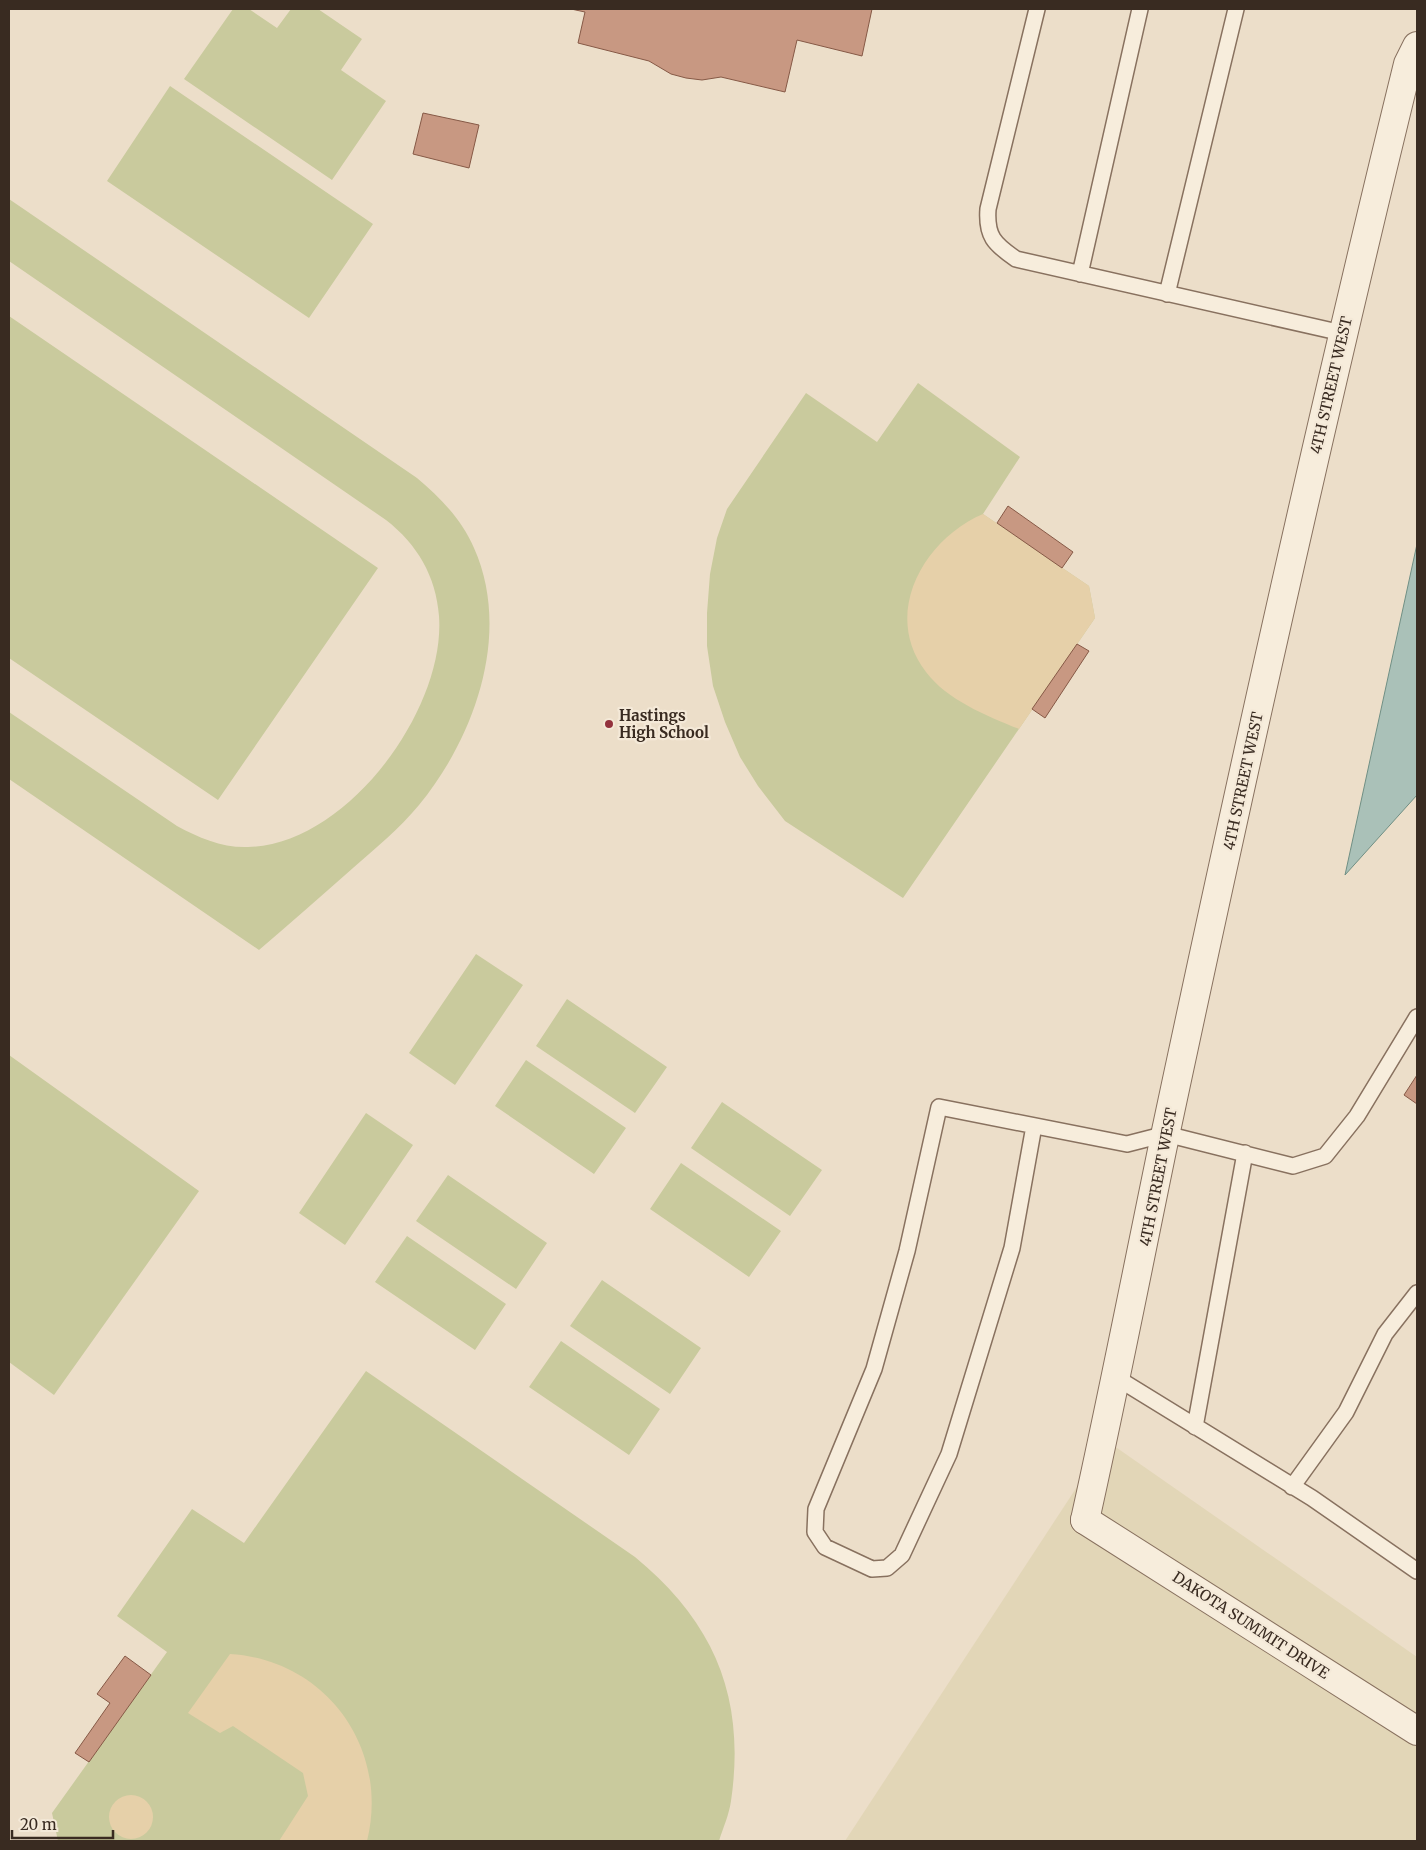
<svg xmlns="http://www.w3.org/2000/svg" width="1426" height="1850" viewBox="0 0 1426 1850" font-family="Merriweather,serif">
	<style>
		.farmland { fill: #e2d6b7 }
		.green { fill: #c9ca9d }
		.sand { fill: #e6d0a9 }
		.water { fill: #aac1b8; stroke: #708f84 }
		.building { fill: #c89882; stroke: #865946 }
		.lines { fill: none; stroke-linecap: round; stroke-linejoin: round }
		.service-casing { stroke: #88715f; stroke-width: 18 }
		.minor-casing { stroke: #88715f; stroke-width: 30 }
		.tertiary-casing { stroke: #88715f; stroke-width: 30 }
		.service { stroke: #f7eddc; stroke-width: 15 }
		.minor { stroke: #f7eddc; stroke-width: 28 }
		.tertiary { stroke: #f7eddc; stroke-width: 28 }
		.poi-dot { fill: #93323d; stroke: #f4e9d8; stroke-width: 2 }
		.labels { text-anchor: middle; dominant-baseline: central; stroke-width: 4.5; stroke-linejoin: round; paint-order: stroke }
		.street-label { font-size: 15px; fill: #392b21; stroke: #f4e9d8 }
		.poi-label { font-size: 15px; font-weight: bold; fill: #392b21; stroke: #f4e9d8; text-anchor: start }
	</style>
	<rect width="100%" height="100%" fill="#ecdec9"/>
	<!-- farmland -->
	<path class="farmland" d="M1107,1441l310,216v184h-572z"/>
	<!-- green -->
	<path class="green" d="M233,9h16l28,19 14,-19h27l44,30 -21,31 45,31 -54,79 -148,-101z
		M170,86l203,138 -64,94 -202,-137z
		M9,199l408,279c23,19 45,42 57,70 38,85 1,189 -55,257 -20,24 -43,43 -66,63 -31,27 -62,55 -94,82l-250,-171v-67l168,114c22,12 46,22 71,21 99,-2 198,-138 191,-231 -3,-40 -22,-72 -53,-96l-377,-259z
		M9,316l369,252 -160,232 -209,-142z
		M918,383l102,74 -37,57 106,72 6,32 -192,280 -118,-77 -27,-35 -18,-29 -15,-35 -12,-36 -6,-40v-33l3,-39 7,-36 10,-29 79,-116 71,49z
		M476,954l47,31 -68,100 -46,-32z
		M567,999l100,68 -32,46 -99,-67z
		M9,1055l190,136 -145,204 -45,-33z
		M526,1060l100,68 -32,46 -99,-68z
		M722,1102l100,68 -32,46 -99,-68z
		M366,1113l47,32 -68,100 -46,-32z
		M681,1163l100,68 -32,46 -99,-68z
		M448,1175l99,68 -31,46 -100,-68z
		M407,1236l99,68 -31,46 -100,-68z
		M602,1280l99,68 -31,46 -100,-68z
		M561,1341l99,68 -31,46 -100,-68z
		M366,1371l269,186c80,66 111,141 96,244 -2,14 -8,27 -12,40h-661l-6,-28 115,-161 -50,-36 75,-107 52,34z"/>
	<!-- sand -->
	<path class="sand" d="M983,514l106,72 6,32 -76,111c-32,-13 -72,-29 -93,-57 -45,-58 -2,-133 57,-158z
		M230,1654c96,6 160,94 137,187h-88l29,-45 -5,-23 -70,-47 -13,7 -32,-20z
		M109 1817a22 22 0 1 1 44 0a22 22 0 1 1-44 0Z"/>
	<!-- water -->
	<path class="water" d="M1417,544v251l-72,80z"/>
	<!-- building -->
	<path class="building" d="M571,9h301l-10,47 -65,-16 -12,52 -64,-15 -19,3 -16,-2 -15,-4 -22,-13 -71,-18 7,-31z
		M423,113l56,12 -10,43 -56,-14z
		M1008,506l65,46 -11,16 -65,-45z
		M1077,644l12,7 -44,67 -13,-9z
		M1417,1075v29l-13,-9z
		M125,1656l26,19 -62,87 -14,-9 35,-50 -13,-9z"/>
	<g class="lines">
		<defs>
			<path id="service" d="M1037,9l-49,200c-2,27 6,35 28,50l326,74
				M1080,274l60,-265
				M1167,294l69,-285
				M1034,1126l-22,122 -63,206 -47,101 -15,13 -15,1 -47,-22 -10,-15 1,-23 58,-140 33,-118 32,-144 188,37 39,-10 127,32 32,-10 32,-40 60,-99
				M1117,1378l195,120 105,73
				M1195,1427l50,-274
				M1292,1487l54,-75 39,-78 32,-41"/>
			<path id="minor" d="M1085,1520l332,211"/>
			<path id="tertiary" d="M1085,1520c29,-130 54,-259 81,-389 76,-357 155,-713 242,-1067l9,-18"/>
		</defs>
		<!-- service casing -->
		<use href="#service" class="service-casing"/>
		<!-- minor casing -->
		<use href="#minor" class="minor-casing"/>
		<!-- tertiary casing -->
		<use href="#tertiary" class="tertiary-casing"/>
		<!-- service -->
		<use href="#service" class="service"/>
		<!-- minor -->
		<use href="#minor" class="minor"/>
		<!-- tertiary -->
		<use href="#tertiary" class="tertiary"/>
	</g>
	<!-- markers -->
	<circle class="poi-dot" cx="609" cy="724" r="5"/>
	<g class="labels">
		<!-- street labels -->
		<g class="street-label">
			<text transform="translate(1331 385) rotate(-77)">4TH STREET WEST</text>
			<text transform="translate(1243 781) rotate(-78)">4TH STREET WEST</text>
			<text transform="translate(1158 1177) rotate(-79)">4TH STREET WEST</text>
			<text transform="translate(1251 1625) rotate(33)">DAKOTA SUMMIT DRIVE</text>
		</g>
		<!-- poi labels -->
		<g class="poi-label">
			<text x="619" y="715">Hastings<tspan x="619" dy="17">High School</tspan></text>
		</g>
	</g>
	<!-- border -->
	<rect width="1426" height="1850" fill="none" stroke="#392b21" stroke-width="20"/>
	<!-- scale -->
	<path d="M12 1830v8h101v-8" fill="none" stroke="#392b21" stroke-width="2.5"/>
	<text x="20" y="1830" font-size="15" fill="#392b21" stroke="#f4e9d8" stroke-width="4" paint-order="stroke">20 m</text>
</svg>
